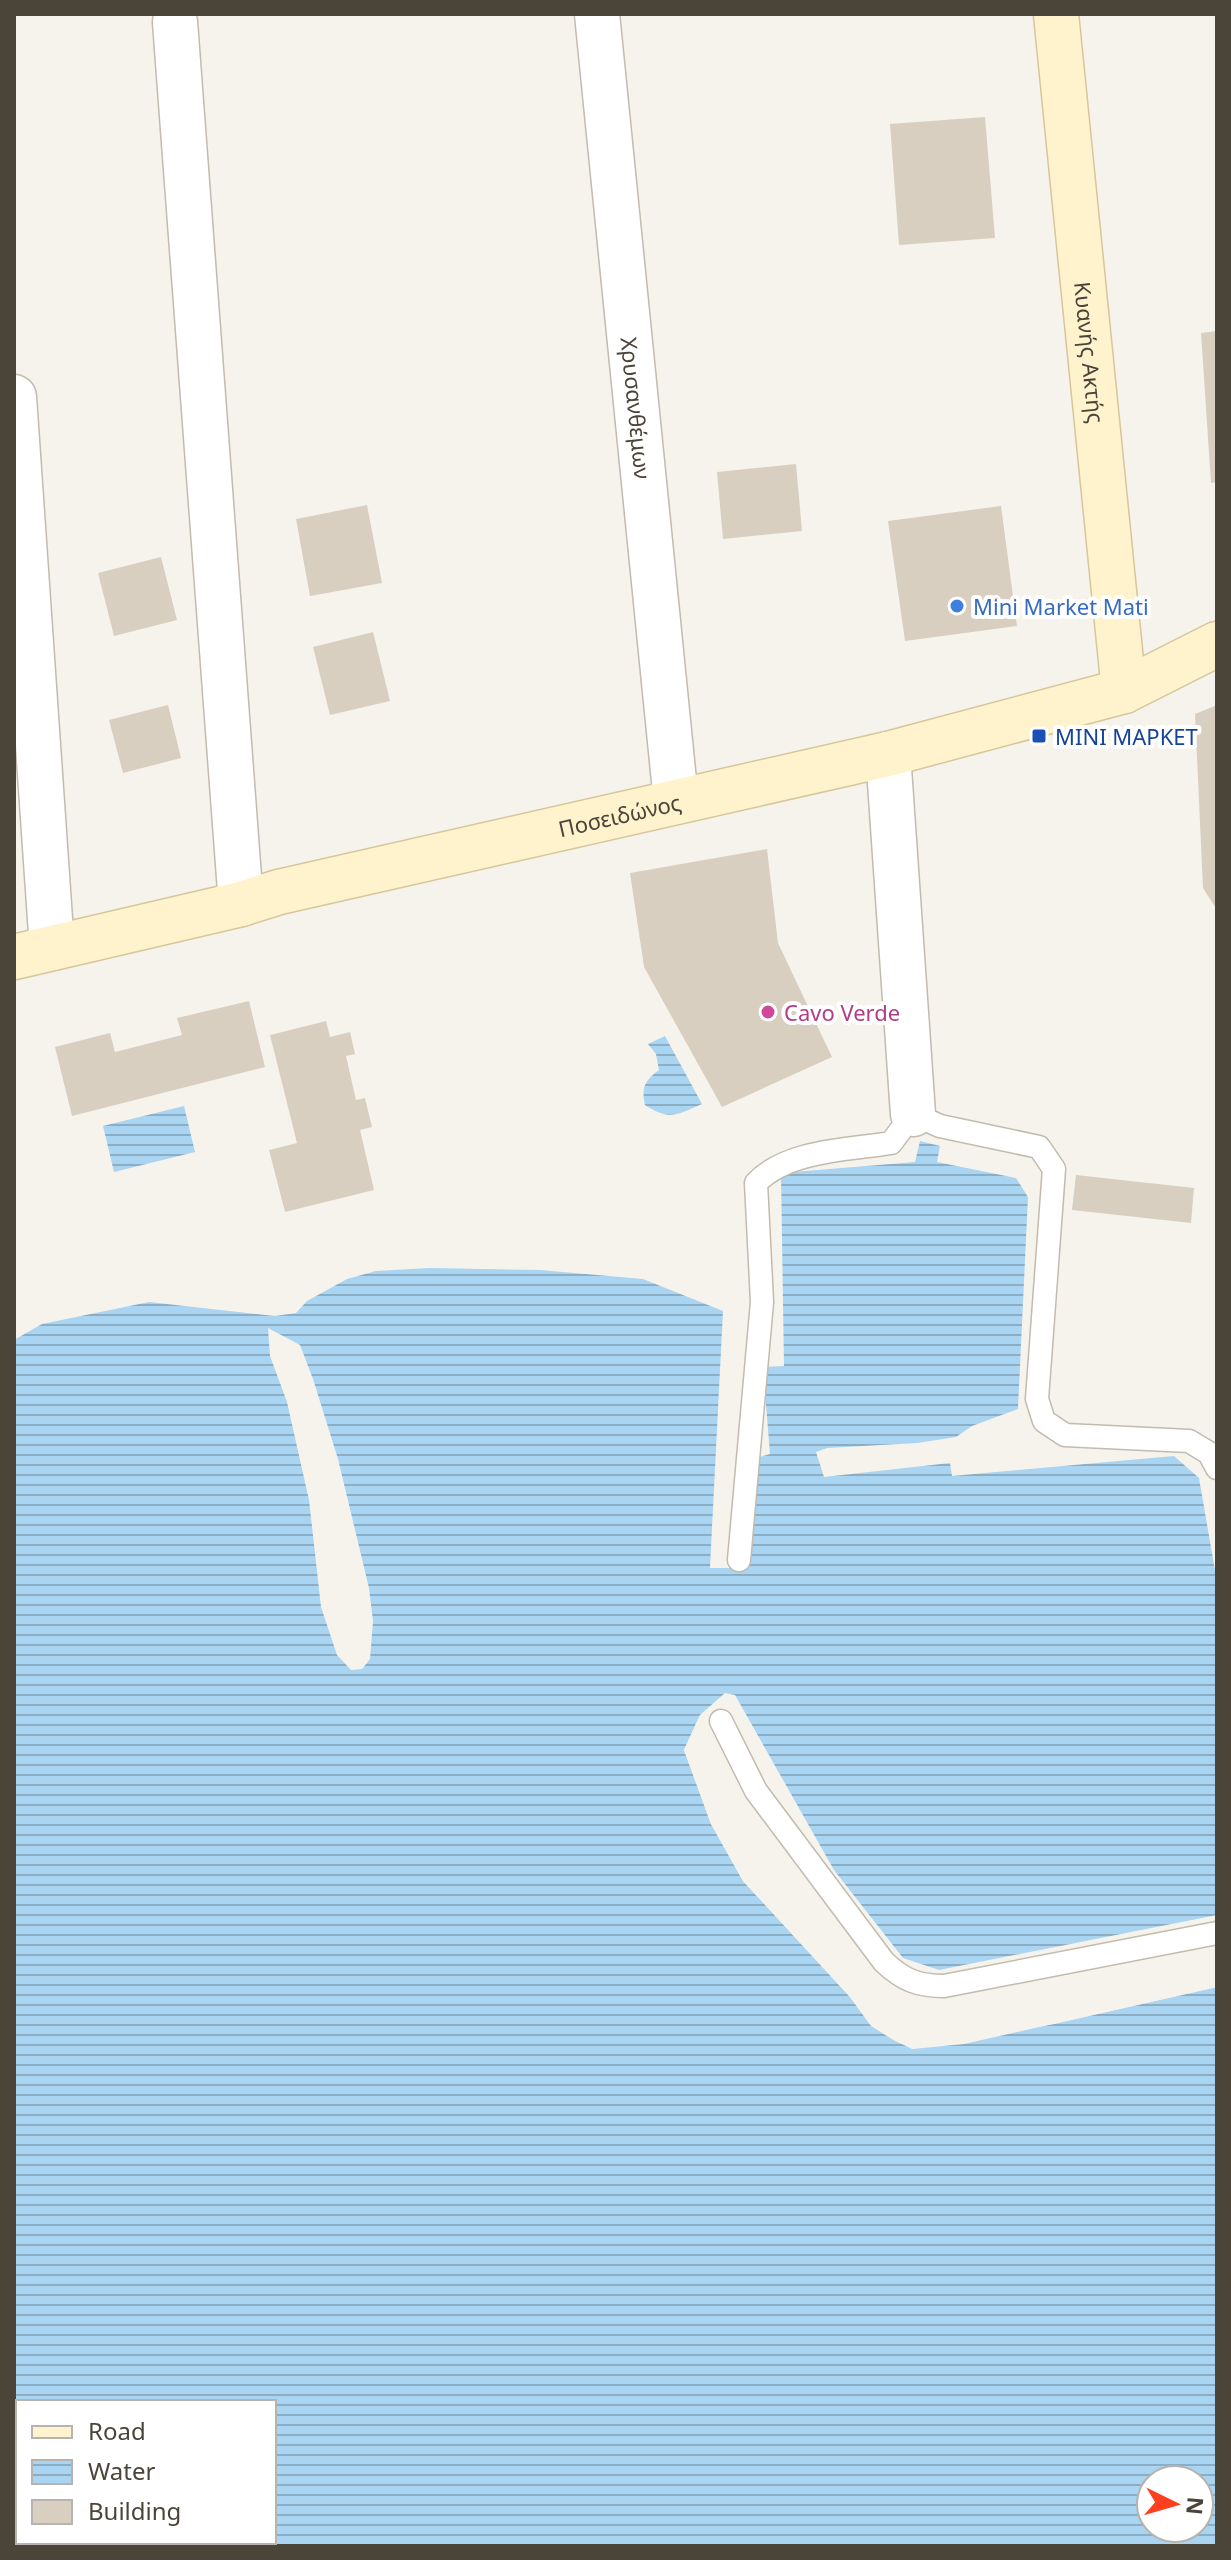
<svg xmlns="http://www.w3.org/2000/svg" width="1231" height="2560" viewBox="0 0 1231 2560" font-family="'Noto Sans',sans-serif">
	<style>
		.water { fill: url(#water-rules); fill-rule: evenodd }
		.pier { fill: #f6f3ec }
		.building { fill: #d8cfc1 }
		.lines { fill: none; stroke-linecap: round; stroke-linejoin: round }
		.lane-casing { stroke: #c2bbae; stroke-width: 25 }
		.street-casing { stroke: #c2bbae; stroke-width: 47 }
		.secondary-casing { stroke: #d6c79b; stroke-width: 47 }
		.lane { stroke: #fff; stroke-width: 22 }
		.street { stroke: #fff; stroke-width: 44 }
		.secondary { stroke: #fff3cd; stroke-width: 44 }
		.shop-dot { fill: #3f7fe0; stroke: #fff; stroke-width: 3 }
		.transit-dot { fill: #1a4fb4; stroke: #fff; stroke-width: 3 }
		.hotel-dot { fill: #d1479c; stroke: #fff; stroke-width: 3 }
		.labels { text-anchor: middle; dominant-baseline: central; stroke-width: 8; stroke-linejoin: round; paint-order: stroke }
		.street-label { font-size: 22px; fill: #4b4439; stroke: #fff }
		.shop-label { font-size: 22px; fill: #366cbe; stroke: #fff; text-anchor: start }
		.transit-label { font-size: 22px; fill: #164399; stroke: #fff; text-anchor: start }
		.hotel-label { font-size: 22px; fill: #b23c85; stroke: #fff; text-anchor: start }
	</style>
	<defs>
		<pattern id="water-rules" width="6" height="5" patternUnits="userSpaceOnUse" patternTransform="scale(2)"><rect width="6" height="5" fill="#a9d4f2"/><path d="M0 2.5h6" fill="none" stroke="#8caec5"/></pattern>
	</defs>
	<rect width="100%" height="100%" fill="#f6f3ec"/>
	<!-- water -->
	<path class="water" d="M665,1036l37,68c-26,11 -32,17 -57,1 -4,-17 0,-25 14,-35l-3,-16 -8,-10z
		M184,1106l11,46 -81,20 -11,-46z
		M920,1141l20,5 -3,16 79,16 12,19 -10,212 -46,17 -16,11 -39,6 -90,5 -11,4 8,25 126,-14 2,13 222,-20 25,22 18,104v333l-278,55 -36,-12 -69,-88 -99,-175 -10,-2 -25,22 -16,35 27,74 32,57 107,116 21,28 41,24 142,-25 163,-37v559h-1203v-1206l28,-16 107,-22 126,14 21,-3 11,-12 40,-22 29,-8 54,-3 110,2 103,9 80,32 -13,257h34l9,-109 17,-5 -7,-87 21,-1 -3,-193 134,-11zM18,2402h256v140h-256zM1151,2480h48v48h-48z"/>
	<!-- pier -->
	<path class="pier" d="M268,1328l32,17 13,34 25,80 31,129 4,33 -3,38 -8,10 -11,1 -14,-15 -16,-48 -12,-107 -22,-98 -17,-46z
		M700,1715l1,6 -13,29 27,72 32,56 106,116 21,29 23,14 16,8 22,-1 282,-61v4l-253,57 -51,5 -18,-8 -24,-15 -21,-29 -107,-116 -32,-57 -27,-74z"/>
	<!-- building -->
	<path class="building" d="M985,117l10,121 -96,7 -9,-121z
		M1217,331v151l-6,1 -10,-150z
		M796,464l6,67 -79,8 -6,-67z
		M367,505l15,78 -72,13 -14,-77z
		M1001,506l16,120 -112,15 -17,-120z
		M161,557l16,63 -63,16 -16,-63z
		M373,632l17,69 -60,14 -17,-68z
		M168,705l13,53 -58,15 -14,-53z
		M1217,705v205l-14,-22 -8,-174z
		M767,849l11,94 54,114 -110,50 -78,-140 -14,-94z
		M249,1001l16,66 -193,49 -17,-69 55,-14 5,19 67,-17 -5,-17z
		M326,1021l4,16 20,-5 5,22 -9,2 10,44 9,-2 7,29 -12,3 14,60 -89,22 -16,-62 28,-7 -27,-108z
		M1076,1175l118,13 -3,35 -119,-13z"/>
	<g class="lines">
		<defs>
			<path id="lane" d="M739,1560l23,-258 -6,-119c31,-33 92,-33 135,-40l22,-29 27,12 99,21 15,22 -17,230 7,22 21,14 124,6 20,12 8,15
				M721,1721l35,70 128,171c19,18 34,24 60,24l273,-53"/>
			<g id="street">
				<path id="s1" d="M597,14l79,787"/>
				<path d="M175,22l66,882"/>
				<path d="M14,397l38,551"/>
				<path d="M888,754l25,360"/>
			</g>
			<g id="secondary">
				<path id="s2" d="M1056,14l68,677"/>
				<path id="s3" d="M14,957l227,-53 38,-12 609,-138 236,-63 93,-47"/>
			</g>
		</defs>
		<!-- lane casing -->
		<use href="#lane" class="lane-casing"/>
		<!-- street casing -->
		<use href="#street" class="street-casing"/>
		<!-- secondary casing -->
		<use href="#secondary" class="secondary-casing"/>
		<!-- lane -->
		<use href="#lane" class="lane"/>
		<!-- street -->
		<use href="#street" class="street"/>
		<!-- secondary -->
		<use href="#secondary" class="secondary"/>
	</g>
	<!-- markers -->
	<circle class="shop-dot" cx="957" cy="606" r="8"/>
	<rect class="transit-dot" x="1031" y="728" width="16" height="16" rx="4"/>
	<circle class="hotel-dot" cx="768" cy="1012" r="8"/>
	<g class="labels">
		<!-- street labels -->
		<g class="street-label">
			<text stroke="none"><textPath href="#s2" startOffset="340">Κυανής Ακτής</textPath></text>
			<text stroke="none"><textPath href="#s1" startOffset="396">Χρυσανθέμων</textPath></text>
			<text stroke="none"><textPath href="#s3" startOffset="622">Ποσειδώνος</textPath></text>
		</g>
		<!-- shop labels -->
		<g class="shop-label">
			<text x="973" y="606">Mini Market Mati</text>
		</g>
		<!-- transit labels -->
		<g class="transit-label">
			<text x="1055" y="736">ΜΙΝΙ ΜΑΡΚΕΤ</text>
		</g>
		<!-- hotel labels -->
		<g class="hotel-label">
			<text x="784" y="1012">Cavo Verde</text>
		</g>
	</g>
	<!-- border -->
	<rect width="1231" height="2560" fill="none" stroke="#4b4439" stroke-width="32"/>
	<!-- legend -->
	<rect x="16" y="2400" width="260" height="144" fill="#ffffff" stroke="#b7b4b0" stroke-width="2"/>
	<rect x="32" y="2426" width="40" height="12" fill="#fff3cd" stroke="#b7b4b0" stroke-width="2"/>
	<text x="88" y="2440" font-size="24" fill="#4b4439">Road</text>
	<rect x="32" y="2460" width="40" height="24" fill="url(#water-rules)" stroke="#b7b4b0" stroke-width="2"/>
	<text x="88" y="2480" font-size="24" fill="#4b4439">Water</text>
	<rect x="32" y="2500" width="40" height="24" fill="#d8cfc1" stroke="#b7b4b0" stroke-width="2"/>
	<text x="88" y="2520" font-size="24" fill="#4b4439">Building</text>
	<!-- north arrow -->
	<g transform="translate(1175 2504) rotate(95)"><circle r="38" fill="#ffffff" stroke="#b7b4b0" stroke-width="2"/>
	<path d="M0-6L14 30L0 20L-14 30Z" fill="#fc3f1d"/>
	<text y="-12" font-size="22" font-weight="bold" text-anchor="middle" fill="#4b4439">N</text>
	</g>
</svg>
